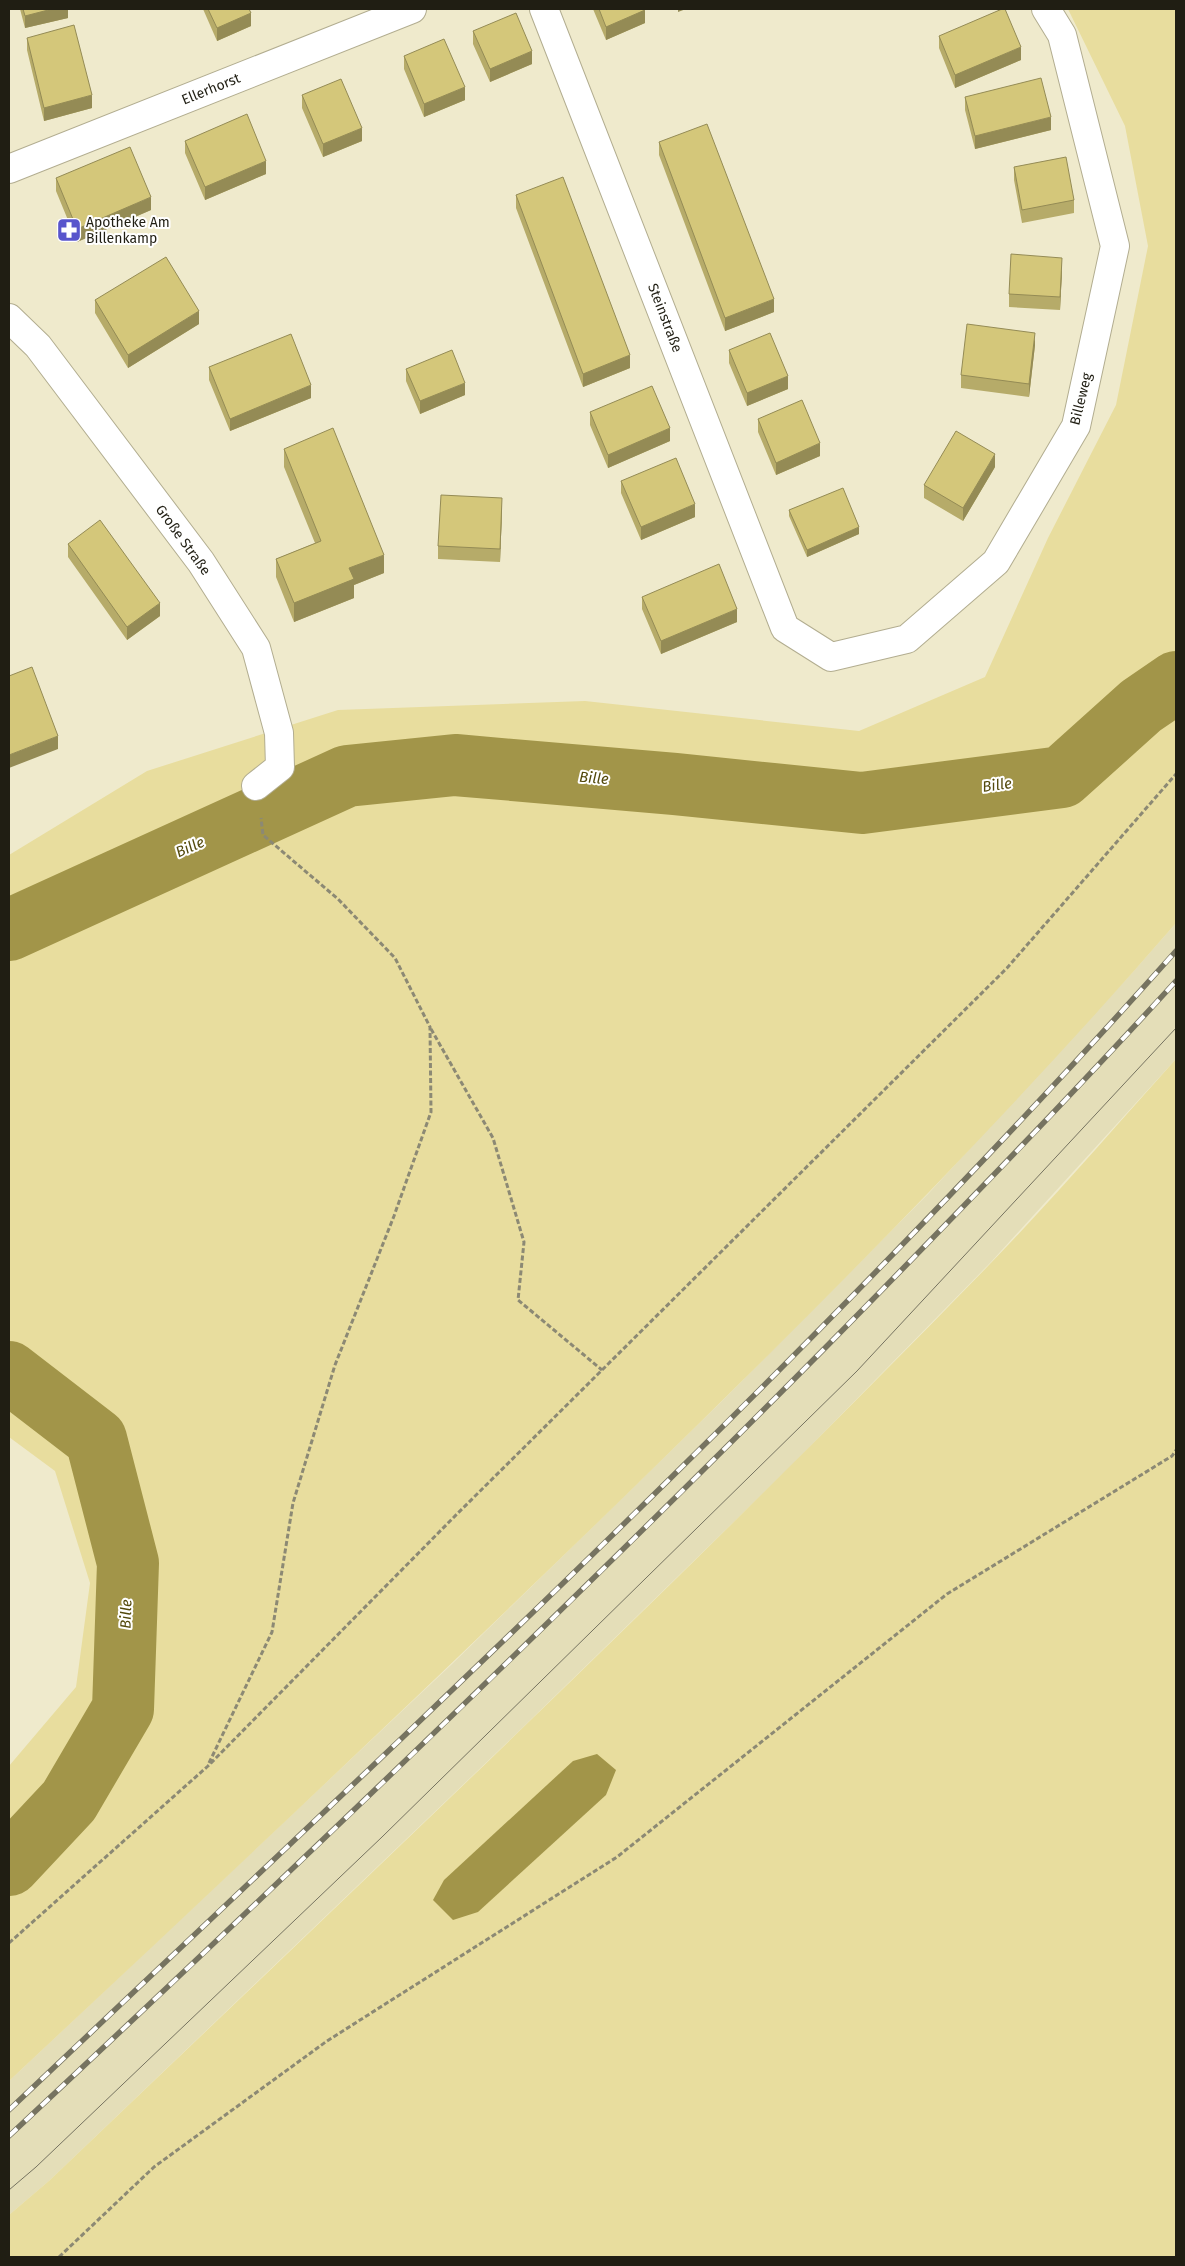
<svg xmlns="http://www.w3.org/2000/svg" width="1185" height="2266" viewBox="0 0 1185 2266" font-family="'Fira Sans',sans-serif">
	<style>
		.built { fill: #e4deb8 }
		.green { fill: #e8dd9e }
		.water { fill: #a29549 }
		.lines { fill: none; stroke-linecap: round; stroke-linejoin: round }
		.river { stroke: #a29549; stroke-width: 62 }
		.minor-casing { stroke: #b2ad90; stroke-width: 30 }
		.path { stroke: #8c8974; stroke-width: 3; stroke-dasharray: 5 2.5; stroke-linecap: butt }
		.minor { stroke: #fff; stroke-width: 28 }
		.tram { stroke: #767360; stroke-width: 1 }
		.rail-casing { stroke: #767360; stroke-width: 5.5 }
		.rail { stroke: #fff; stroke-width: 4; stroke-dasharray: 11; stroke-linecap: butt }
		.wall { fill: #b6ab69 }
		.shaded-wall { fill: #948b55 }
		.building { fill: #d4c77a; stroke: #948b55 }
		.labels { text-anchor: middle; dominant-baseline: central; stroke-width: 4; stroke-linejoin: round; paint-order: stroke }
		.street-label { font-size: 14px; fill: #201e13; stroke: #fff }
		.poi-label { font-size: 14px; fill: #201e13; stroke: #fff; text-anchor: start }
		.water-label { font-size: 15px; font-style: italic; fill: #53490c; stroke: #fff }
	</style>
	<rect width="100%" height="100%" fill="#efeacc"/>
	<!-- built -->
	<path class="built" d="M1176,923v136l-185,203 -206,210 -269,262 -466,446 -41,35v-134l442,-416 269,-262 208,-209 204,-221z"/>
	<!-- green -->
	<path class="green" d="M1068,9h108v914c-171,197 -356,383 -544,566 -205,200 -414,396 -623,592v-315l67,-79 14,-104 -35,-112 -46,-34v-582l138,-84 191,-61 247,-9 274,30 126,-54 63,-139 68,-133 32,-159 -23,-120z
		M1176,1059v1198h-1167v-42l41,-35c316,-302 634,-601 938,-914 65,-67 126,-138 188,-207z"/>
	<!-- water -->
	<path class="water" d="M597,1754l19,16 -10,25 -128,117 -25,8 -20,-20 11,-20 129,-119z"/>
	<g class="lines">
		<!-- river -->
		<path class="river" d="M9,930l338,-154 108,-11 220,19 187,19 200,-26 79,-71 35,-24
			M9,1372l87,67 32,124 -5,146 -54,92 -60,64"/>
		<defs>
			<path id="minor" d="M544,9l241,619 46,29 76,-18 89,-77 80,-136 39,-180 -53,-211 -16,-26
				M9,169l403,-160
				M9,318l29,28 163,216 55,86 23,85 1,34 -24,19"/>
		</defs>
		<!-- minor casing -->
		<use href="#minor" class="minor-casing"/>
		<!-- path -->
		<path class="path" d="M431,1029l62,109 31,104 -6,58 84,70
			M209,1763l63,-131 21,-129 42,-138 59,-149 37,-104 -1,-85 -35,-69 -57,-59 -75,-64 -2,-17
			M9,1943l199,-177 249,-252 550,-546 169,-194
			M59,2257l95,-90 173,-126 290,-184 330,-263 225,-138 4,-6"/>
		<!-- minor -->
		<use href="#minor" class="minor"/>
		<!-- tram -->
		<path class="tram" d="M9,2190l27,-23 346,-330 475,-466 319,-343"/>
		<defs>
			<path id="rail" d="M9,2110c398,-377 802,-750 1167,-1159
				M9,2136c277,-259 552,-521 819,-791 118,-120 235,-240 348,-364"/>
		</defs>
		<!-- rail casing -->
		<use href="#rail" class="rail-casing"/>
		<!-- rail -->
		<use href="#rail" class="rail"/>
	</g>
	<!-- wall -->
	<path class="wall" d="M20,9h48v9l-43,10z
		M203,9h46l2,17 -34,15z
		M593,9h51l1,14 -39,17z
		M473,31l59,33 -42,18 -17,-38z
		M939,36l82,24 -66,28 -16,-40z
		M27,38l65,70 -48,13 -17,-71z
		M404,56l61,44 -41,17 -20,-48z
		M302,95l60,46 -39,16 -21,-49z
		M965,97l86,33 -76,19 -10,-39z
		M185,141l81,33 -61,26 -20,-47z
		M659,142l115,170 -49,19 -66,-176z
		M1014,167l60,33v13l-52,10 -8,-43z
		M56,178l95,32 -74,32 -21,-51z
		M516,195l114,173 -47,19 -67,-179z
		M1062,271l-2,39 -51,-3v-13z
		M95,300l104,24 -71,44 -33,-55z
		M1035,345l-6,52 -68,-9v-13z
		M729,350l59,39 -41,17 -18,-43z
		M209,367l102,31 -81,33 -21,-51z
		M406,369l59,26 -45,19 -14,-33z
		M590,412l80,29 -62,27 -18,-43z
		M758,419l62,37 -44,19 -18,-43z
		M284,449l100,124 -30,12v13l-60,24 -18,-45v-18l39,-16 -31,-76z
		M995,467l-32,54 -39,-23v-13z
		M621,481l74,36 -54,23 -20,-47z
		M789,510l70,24 -52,23 -18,-41z
		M502,511l-2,51 -62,-3v-13z
		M68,544l92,72 -33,24 -59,-83z
		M642,597l95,25 -76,32 -19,-45z"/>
	<!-- shaded-wall -->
	<path class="shaded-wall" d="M52,9h16v9l-43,10v-12z
		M678,9h8l-8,3z
		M645,10v13l-39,17v-13z
		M251,13v13l-34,15v-13z
		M1021,47v13l-66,28v-13z
		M532,51v13l-42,18v-13z
		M465,87v13l-41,17v-13z
		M92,95v13l-48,13v-13z
		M1051,117v13l-76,19v-13z
		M362,128v13l-39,16v-13z
		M266,161v13l-61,26v-13z
		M151,197v13l-74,32v-13z
		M1062,258v13l-2,39v-13z
		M774,299v13l-49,19v-13z
		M199,311v13l-71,44v-13z
		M1035,333v12l-6,52v-13z
		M630,355v13l-47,19v-13z
		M788,376v13l-41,17v-13z
		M465,383v12l-45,19v-13z
		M311,385v13l-81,33v-12z
		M670,428v13l-62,27v-13z
		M820,443v13l-44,19v-12z
		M995,454v13l-32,54v-13z
		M502,498v13l-2,51v-13z
		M695,504v13l-54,23v-13z
		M859,527v7l-52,23v-7z
		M384,555v18l-30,12v13l-60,24v-19l55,-35z
		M160,603v13l-33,24v-13z
		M737,609v13l-76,32v-13z
		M58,736v13l-49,19v-13z"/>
	<!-- building -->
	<path class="building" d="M23,9h29l-27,7z
		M208,9h41l2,4 -34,15z
		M599,9h45l1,1 -39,17z
		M1002,9h3l16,38 -66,28 -16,-39z
		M516,13l16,38 -42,18 -17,-38z
		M74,25l18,70 -48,13 -17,-70z
		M444,39l21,48 -41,17 -20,-48z
		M1041,78l10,39 -76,19 -10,-39z
		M341,79l21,49 -39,16 -21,-49z
		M247,114l19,47 -61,26 -20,-46z
		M707,124l67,175 -49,19 -66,-176z
		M130,147l21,50 -74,32 -21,-51z
		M1066,157l8,43 -52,10 -8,-43z
		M563,177l67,178 -47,19 -67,-179z
		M1011,254l51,4 -2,39 -51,-3z
		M166,257l33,54 -71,44 -33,-55z
		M967,324l68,9 -6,51 -68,-9z
		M770,333l18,43 -41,17 -18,-43z
		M291,334l20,51 -81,34 -21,-52z
		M452,350l13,33 -45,18 -14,-32z
		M652,386l18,42 -62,27 -18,-43z
		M802,400l18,43 -44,20 -18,-44z
		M333,428l51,127 -35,13 5,11 -60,24 -18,-44 45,-18 -37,-92z
		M956,431l39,23 -32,54 -39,-23z
		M676,458l19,46 -54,23 -20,-46z
		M843,488l16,39 -52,23 -18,-40z
		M441,495l61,3 -2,51 -62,-3z
		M100,520l60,83 -33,24 -59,-83z
		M719,564l18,45 -76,32 -19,-44z
		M32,667l26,69 -49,19v-79z"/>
	<!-- icons -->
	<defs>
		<symbol id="pharmacy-square" viewBox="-11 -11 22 22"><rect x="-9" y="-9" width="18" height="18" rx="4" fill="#5855cc" stroke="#fff"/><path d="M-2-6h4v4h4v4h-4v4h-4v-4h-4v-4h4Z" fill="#fff"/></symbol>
	</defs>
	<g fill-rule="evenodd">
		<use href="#pharmacy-square" x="55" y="216" width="28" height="28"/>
	</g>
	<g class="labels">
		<!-- street labels -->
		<g class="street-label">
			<text transform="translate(211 89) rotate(-22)">Ellerhorst</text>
			<text transform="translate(665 318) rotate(69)">Steinstraße</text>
			<text transform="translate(1081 399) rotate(-76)">Billeweg</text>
			<text transform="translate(183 540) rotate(54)">Große Straße</text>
		</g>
		<!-- poi labels -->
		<g class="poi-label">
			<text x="86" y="222">Apotheke Am<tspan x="86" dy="16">Billenkamp</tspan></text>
		</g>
		<!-- water labels -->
		<g class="water-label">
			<text transform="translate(594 778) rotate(5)">Bille</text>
			<text transform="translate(997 785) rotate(-8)">Bille</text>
			<text transform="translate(190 847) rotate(-24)">Bille</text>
			<text transform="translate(126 1614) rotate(-88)">Bille</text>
		</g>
	</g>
	<!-- border -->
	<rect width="1185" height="2266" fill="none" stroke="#201e13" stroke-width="20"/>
</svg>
